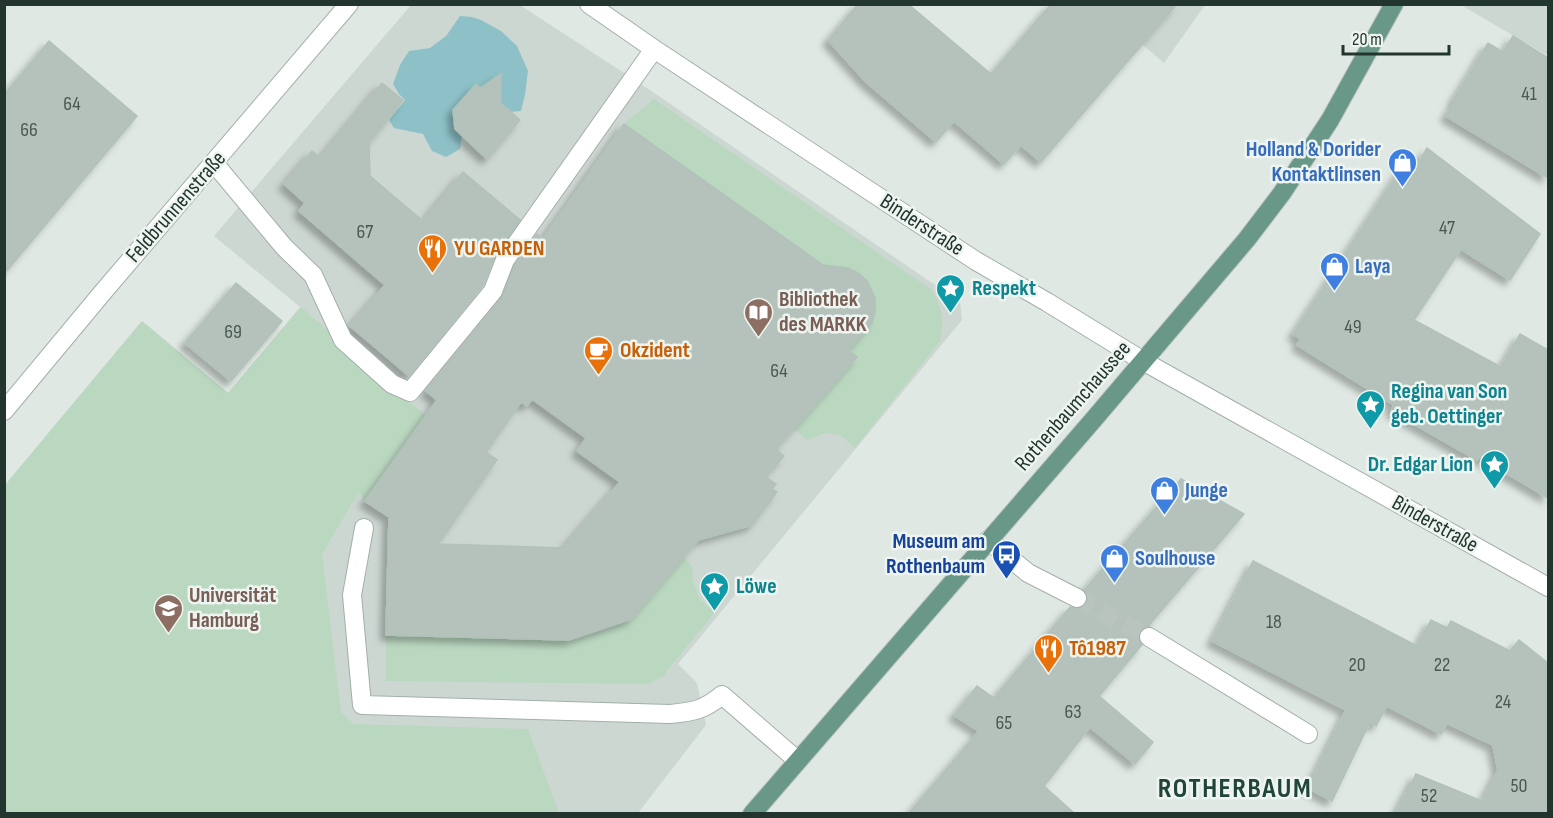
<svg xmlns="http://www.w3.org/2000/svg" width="1553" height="818" viewBox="0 0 1553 818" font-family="'Sofia Sans Condensed',sans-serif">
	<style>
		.built { fill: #cdd7d2 }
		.green { fill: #bad7c0 }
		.water { fill: #8dc1c7 }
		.building { fill: #b5c2bc; stroke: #b2c1ba; stroke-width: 1.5; fill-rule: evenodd; filter: url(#shadow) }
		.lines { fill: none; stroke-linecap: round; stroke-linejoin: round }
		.minor-tunnel { stroke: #b9c4bf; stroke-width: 18; stroke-dasharray: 18 9; stroke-linecap: butt }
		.minor-casing { stroke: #a3afa9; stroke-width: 20 }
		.major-casing { stroke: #bdc3c1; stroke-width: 20 }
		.minor { stroke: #fff; stroke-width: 18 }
		.major { stroke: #699889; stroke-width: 18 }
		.labels { text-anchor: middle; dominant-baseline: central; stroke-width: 5; stroke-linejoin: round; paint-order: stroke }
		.number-label { font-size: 20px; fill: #475952 }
		.shop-label { font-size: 22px; font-weight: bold; fill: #366cbe; stroke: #eef5f1; text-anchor: start }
		.street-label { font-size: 22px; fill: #22362f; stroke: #eef5f1 }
		.food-label { font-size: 22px; font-weight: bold; fill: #c56008; stroke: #eef5f1; text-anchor: start }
		.culture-label { font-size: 22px; font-weight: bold; fill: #0d838f; stroke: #eef5f1; text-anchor: start }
		.education-label { font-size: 22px; font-weight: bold; fill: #785e54; stroke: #eef5f1; text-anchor: start }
		.transit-label { font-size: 22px; font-weight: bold; fill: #164399; stroke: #eef5f1; text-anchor: end }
		.district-label { font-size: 28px; font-weight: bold; letter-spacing: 1.5px; fill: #21453a; stroke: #eef5f1 }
	</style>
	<defs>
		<filter id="shadow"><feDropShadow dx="-5.5" dy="5.5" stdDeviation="3" flood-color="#0004"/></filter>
	</defs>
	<rect width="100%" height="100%" fill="#dfe8e3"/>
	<!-- built -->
	<path class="built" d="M411,5h109l124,81 316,216 2,18 -284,344 19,19 9,42 -68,88 -633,1v-329l137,-164 86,72 72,-86 -86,-71z
		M1096,5h109l-41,58z
		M1461,5h87v51z"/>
	<!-- green -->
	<path class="green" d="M654,99l278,191c11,21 12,28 8,51l-85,107 -15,-13 -15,-2 -18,7 -13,-11 62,-72 -8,-7c8,-9 20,-19 25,-29 13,-34 -19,-61 -51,-53l-11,-12 -187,-132z
		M301,307l125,109 -61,85 -6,-9 -37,62 19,159 13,11 174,5 31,84 -554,1v-329l137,-164 86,72z
		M684,557l8,9 1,16 7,18 15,12 -52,64 -15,8 -262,-3v-46l182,5v-7h21l18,-6 12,-13 10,7z"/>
	<!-- water -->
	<path class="water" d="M460,16l12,1 9,3 20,11 16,15 11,25 -3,24 -4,16 -11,1 -9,-9 -7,-24 -14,9 -4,-4 -23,26 2,19 7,6 -2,14 -14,8 -14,-6 -9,-17 -29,-6 -5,-8 16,-20 -6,-6 -6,-10 7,-19 9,-14 21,-3 16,-12z"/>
	<!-- building -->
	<path class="building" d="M858,4h50l83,70 60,-70h126l-136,158 -20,-17 -17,19 -50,-43 -18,21 -70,-60 -38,-42z
		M1513,36l35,22v120l-102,-62 9,-14 -2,-1 35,-58 15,9z
		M49,41l88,75 -133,158v-179z
		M501,74v29l19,17 -33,39 -32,-30 -2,-19 23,-26 4,4z
		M382,83l21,17 -34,43 1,33 53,45 40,-49 57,48 -24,34 -13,31 -74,91 -59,-50 35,-41 -86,-74 6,-8 -21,-19 28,-33 8,7z
		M624,124l199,141 25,3 10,5 9,8 8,17v13l-3,12 -24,27 9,7 -81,92 8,7 -19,21 11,7 -4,5 5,3 -25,33 -54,15 -67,79 -62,21 -183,-5 3,-118 -24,-16 72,-101 -11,-9 76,-93 13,-33 22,-31 6,5zM532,399l54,39 -9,13 43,31 -57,66 -125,-4 59,-84 -11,-8 35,-50 6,4z
		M1427,148l113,86 -30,46 -49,-31 -47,71 87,47 19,-33 28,16v148l-69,-41 -2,3 -86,-49 3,-6 -97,-60 4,-6 -8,-5 117,-179 10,5z
		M236,283l46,38 -51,60 -46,-38z
		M1181,479l63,35 -95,111 1,1 -6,1 -4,4 -2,6 4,8 -43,51 54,46 -18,22 -45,-37 -46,59 30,27h-165l70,-82 -25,-16 23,-29 17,12 76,-91 8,2 5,-1 4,-4 1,-7 -4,-7z
		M1253,561l164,85 14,-26 16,8 4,-7 59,30 9,-11 29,23v150h-152l20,-39 66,27 16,-31 -5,-25 -46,-22 -6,11 -54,-28 -11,20 -6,-4 -38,79 -24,-13 38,-78 -134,-69z"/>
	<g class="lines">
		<!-- minor-tunnel -->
		<path class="minor-tunnel" d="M1077,598l72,39"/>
		<defs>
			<path id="minor" d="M589,4l65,45 322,212 71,41 96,59 405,226
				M214,163l70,84 29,28 30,65 49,44 18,8 83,-101 12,-31 149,-211
				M4,411l99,-119 246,-288
				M364,528l-12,67 10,110 308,9c23,-2 34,-4 52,-19l75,65
				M988,540l40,33 49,25
				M1149,637l159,97"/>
			<path id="major" d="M752,814l342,-395 153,-180 35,-46 48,-73 64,-116"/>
		</defs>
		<!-- minor casing -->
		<use href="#minor" class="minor-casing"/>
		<!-- major casing -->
		<use href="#major" class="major-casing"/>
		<!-- minor -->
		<use href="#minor" class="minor"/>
		<!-- major -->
		<use href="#major" class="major"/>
	</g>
	<!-- icons -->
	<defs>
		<symbol id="shop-pin" viewBox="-11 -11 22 30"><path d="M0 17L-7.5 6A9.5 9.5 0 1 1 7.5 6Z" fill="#3f7fe0" stroke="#eef5f1"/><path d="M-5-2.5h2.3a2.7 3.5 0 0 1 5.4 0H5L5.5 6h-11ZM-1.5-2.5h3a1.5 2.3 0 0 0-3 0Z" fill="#fff"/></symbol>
		<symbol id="restaurant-pin" viewBox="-11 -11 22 30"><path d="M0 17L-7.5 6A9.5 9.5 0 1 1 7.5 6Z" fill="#e8710a" stroke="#eef5f1"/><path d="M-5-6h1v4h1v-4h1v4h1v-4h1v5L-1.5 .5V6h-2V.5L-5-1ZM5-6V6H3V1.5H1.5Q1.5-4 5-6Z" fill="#fff"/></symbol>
		<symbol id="sight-pin" viewBox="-11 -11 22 30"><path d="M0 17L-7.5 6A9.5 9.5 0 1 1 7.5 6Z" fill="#0f9aa8" stroke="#eef5f1"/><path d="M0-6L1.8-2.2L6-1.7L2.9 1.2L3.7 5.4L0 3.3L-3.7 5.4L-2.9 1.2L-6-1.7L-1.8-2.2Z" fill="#fff"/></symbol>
		<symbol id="library-pin" viewBox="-11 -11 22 30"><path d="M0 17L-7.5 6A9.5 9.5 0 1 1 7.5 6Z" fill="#8d6e63" stroke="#eef5f1"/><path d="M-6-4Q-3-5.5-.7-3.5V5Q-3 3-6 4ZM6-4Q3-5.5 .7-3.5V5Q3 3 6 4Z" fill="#fff"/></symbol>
		<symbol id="cafe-pin" viewBox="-11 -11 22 30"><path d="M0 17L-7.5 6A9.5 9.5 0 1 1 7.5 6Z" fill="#e8710a" stroke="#eef5f1"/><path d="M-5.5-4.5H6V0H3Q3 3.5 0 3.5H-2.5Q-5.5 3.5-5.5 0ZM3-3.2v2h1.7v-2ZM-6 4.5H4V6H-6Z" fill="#fff"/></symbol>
		<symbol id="bus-pin" viewBox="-11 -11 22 30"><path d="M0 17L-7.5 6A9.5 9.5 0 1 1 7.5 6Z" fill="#1a4fb4" stroke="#eef5f1"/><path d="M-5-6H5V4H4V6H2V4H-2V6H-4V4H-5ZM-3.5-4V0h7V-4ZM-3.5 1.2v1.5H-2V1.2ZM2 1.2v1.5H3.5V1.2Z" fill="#fff"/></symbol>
		<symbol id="university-pin" viewBox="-11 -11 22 30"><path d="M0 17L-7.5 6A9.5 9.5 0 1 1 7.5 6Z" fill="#8d6e63" stroke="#eef5f1"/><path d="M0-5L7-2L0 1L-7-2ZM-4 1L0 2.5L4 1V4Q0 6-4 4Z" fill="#fff"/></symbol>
	</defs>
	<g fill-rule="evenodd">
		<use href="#shop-pin" x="1386" y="146" width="33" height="45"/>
		<use href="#restaurant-pin" x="416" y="232" width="33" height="45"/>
		<use href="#shop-pin" x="1318" y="250" width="33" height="45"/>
		<use href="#sight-pin" x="934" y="272" width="33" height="45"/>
		<use href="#library-pin" x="742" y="296" width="33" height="45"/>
		<use href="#cafe-pin" x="582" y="334" width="33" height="45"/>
		<use href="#sight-pin" x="1354" y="388" width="33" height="45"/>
		<use href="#sight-pin" x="1478" y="448" width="33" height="45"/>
		<use href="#shop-pin" x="1148" y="474" width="33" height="45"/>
		<use href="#bus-pin" x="990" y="538" width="33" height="45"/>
		<use href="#shop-pin" x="1098" y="542" width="33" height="45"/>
		<use href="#sight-pin" x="698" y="570" width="33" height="45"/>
		<use href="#university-pin" x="152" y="592" width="33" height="45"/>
		<use href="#restaurant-pin" x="1032" y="632" width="33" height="45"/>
	</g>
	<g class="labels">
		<!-- number labels -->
		<g class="number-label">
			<text x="1529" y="94">41</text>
			<text x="72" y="104">64</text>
			<text x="29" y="130">66</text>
			<text x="1447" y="228">47</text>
			<text x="365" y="232">67</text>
			<text x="1353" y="327">49</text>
			<text x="233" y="332">69</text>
			<text x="779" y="371">64</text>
			<text x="1274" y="622">18</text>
			<text x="1357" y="665">20</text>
			<text x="1442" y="665">22</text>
			<text x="1503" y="702">24</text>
			<text x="1073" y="712">63</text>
			<text x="1004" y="723">65</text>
			<text x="1519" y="786">50</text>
			<text x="1429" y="796">52</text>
		</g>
		<!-- shop labels -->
		<g class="shop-label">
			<text x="1381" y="149" text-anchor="end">Holland &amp; Dorider<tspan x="1381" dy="25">Kontaktlinsen</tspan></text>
			<text x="1355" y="266">Laya</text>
			<text x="1185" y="490">Junge</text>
			<text x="1135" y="558">Soulhouse</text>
		</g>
		<!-- street labels -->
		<g class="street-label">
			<text transform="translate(176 207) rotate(-49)">Feldbrunnenstraße</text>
			<text transform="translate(922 225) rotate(33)">Binderstraße</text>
			<text transform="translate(1073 406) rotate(-49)">Rothenbaumchaussee</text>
			<text transform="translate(1435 524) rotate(29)">Binderstraße</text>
		</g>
		<!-- food labels -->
		<g class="food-label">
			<text x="454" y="248">YU GARDEN</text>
			<text x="620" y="350">Okzident</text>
			<text x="1069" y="648">Tô1987</text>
		</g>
		<!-- culture labels -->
		<g class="culture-label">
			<text x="972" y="288">Respekt</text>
			<text x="1391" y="391">Regina van Son<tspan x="1391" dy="25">geb. Oettinger</tspan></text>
			<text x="1473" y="464" text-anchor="end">Dr. Edgar Lion</text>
			<text x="736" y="586">Löwe</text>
		</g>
		<!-- education labels -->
		<g class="education-label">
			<text x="779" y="299">Bibliothek<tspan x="779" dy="25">des MARKK</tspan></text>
			<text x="189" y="595">Universität<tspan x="189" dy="25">Hamburg</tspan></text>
		</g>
		<!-- transit labels -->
		<g class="transit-label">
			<text x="985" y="541">Museum am<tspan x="985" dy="25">Rothenbaum</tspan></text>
		</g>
		<!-- district labels -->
		<g class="district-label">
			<text x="1235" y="788">ROTHERBAUM</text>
		</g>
	</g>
	<!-- border -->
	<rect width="1553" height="818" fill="none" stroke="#22362f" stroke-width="12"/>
	<!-- scale -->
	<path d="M1343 45v9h106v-9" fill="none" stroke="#22362f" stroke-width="3"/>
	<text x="1352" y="45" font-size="18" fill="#22362f" stroke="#eef5f1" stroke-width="4.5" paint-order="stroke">20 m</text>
</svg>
